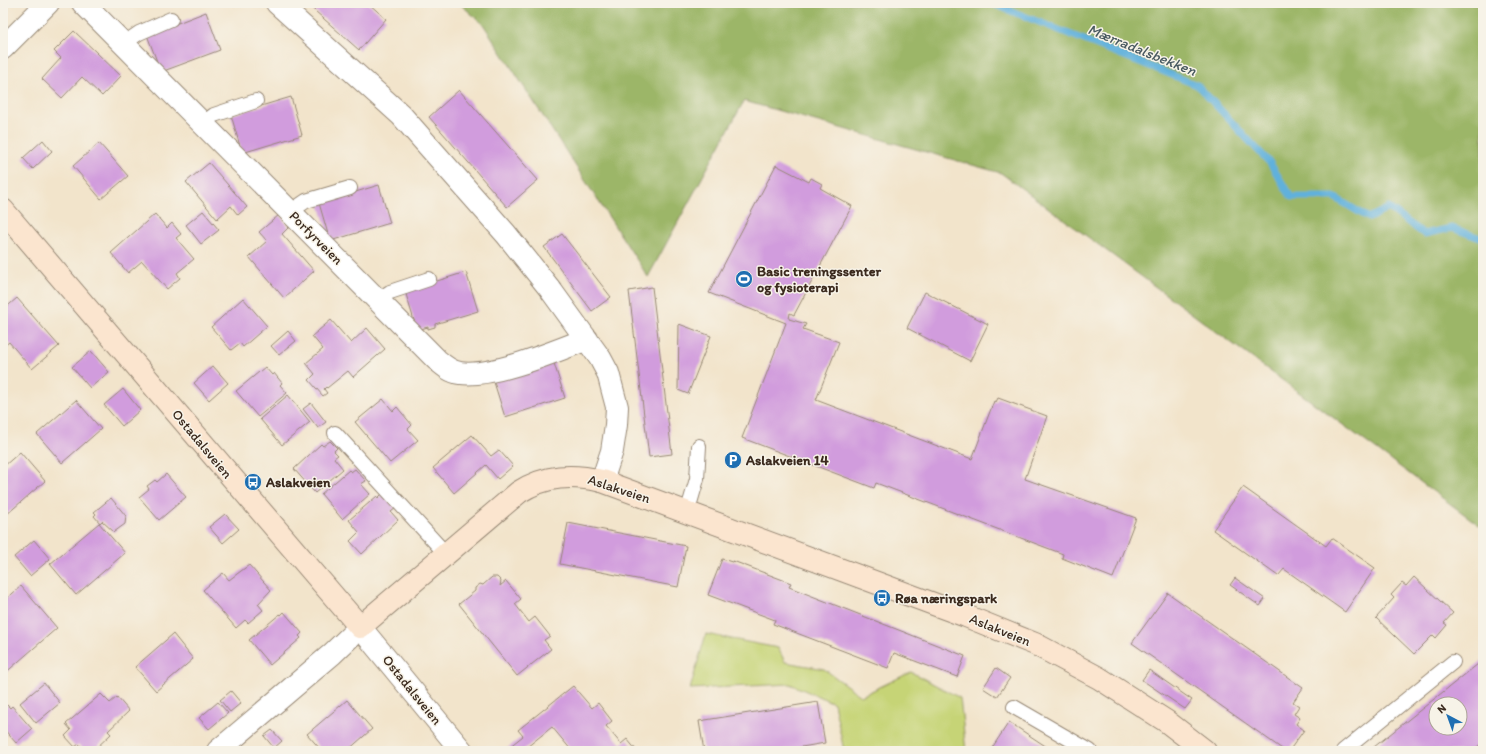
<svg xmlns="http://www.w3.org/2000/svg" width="1486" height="754" viewBox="0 0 1486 754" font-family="Itim,sans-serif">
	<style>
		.green { fill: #c6d476; stroke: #807f4a }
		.forest { fill: #9cb667; stroke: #6c7042 }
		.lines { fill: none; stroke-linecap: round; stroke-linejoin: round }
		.stream { stroke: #61b1dc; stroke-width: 7 }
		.building { fill: #d19cdd; fill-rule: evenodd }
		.lane-casing { stroke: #968774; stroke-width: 16 }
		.street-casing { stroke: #968774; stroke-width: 24 }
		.secondary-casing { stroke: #968774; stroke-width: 24 }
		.lane { stroke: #fff; stroke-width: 14 }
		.street { stroke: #fff; stroke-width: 22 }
		.secondary { stroke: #fbe5cf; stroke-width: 22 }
		.labels { text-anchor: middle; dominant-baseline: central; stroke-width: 3; stroke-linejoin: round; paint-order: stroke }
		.street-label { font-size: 14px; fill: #3b2a1e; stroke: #f7f3e8 }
		.poi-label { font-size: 14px; font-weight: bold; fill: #3b2a1e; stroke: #f7f3e8; text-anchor: start }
		.water-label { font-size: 15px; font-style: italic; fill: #485960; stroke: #f7f3e8 }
	</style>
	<rect width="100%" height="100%" fill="#f7f3e8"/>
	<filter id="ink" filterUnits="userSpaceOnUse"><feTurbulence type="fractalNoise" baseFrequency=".025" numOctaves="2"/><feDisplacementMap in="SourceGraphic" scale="8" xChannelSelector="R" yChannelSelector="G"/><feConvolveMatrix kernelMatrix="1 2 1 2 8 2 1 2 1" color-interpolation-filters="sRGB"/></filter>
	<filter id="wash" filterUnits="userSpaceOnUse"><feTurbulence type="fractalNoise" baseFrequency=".012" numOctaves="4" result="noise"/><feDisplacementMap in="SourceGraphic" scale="16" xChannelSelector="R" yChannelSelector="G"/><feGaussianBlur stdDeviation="0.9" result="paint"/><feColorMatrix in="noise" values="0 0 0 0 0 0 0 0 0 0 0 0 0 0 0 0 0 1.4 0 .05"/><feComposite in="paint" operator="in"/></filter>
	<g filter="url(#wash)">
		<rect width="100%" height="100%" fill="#f2e4cb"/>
		<!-- green -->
		<path class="green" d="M706,634l72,14 7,14 39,7 37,27 50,-24 49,26 6,53h-122l-10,-48 -44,-19 -100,5z"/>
		<!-- forest -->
		<path class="forest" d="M459,3h1024v525l-482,-355 -257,-72 -96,176 -165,-253z"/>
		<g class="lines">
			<!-- stream -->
			<path class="stream" d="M991,3l206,82 73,78 21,34h43l35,21 20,-10 35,26 28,-6 31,11"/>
		</g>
		<g id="blocks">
			<!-- building -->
			<path class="building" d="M306,3h62l18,16 -27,31z
				M206,12l14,38 -59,22 -14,-37z
				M74,31l47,45 -19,20 -20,-19 -20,21 -20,-19 19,-21 -7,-7z
				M459,90l79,90 -31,27 -78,-90z
				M291,97l11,38 -60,18 -11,-38z
				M43,140l9,11 -19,18 -10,-11z
				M99,143l29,33 -27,23 -28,-33z
				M209,163l38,44 -9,8 -7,-9 -14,13 -31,-37z
				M776,165l33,17 2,-4 11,6 -2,4 32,18 -58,109 -4,-2 -1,6 17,5 -3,5 36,13 -23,58 156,59 22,-58 2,1 2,-4 49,18 -22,63 111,39 -23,60 -51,-20 1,-4 -187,-71 -2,5 -132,-50 44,-115 -77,-30z
				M379,185l11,38 -60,18 -11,-38z
				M203,211l16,19 -18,14 -15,-19z
				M155,214l12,14 5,-5 9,11 -5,4 18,21 -17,14 3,5 -13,11 -25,-28 -14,12 -17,-20z
				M279,215l10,12 -7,7 32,37 -30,27 -35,-41 18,-16 -8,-9z
				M562,234l49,63 -19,14 -48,-64z
				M466,272l12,39 -43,13v3l-7,2v-2l-11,3 -12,-39z
				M652,287l20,167 -23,3 -20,-166z
				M925,292l63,32 -18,37 -63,-33z
				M17,298l42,48 -27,23 -23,-27 -6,5v-37z
				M243,298l24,28 -24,21 -3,-4 -9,7 -20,-23z
				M331,320l20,23 16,-15 18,21 -32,28 -5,-6 -21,17 -1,-1 -2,2 3,4 -4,3 -14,-16 6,-6 -9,-11 17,-14 -11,-13z
				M679,324l32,12 -23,58 -10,-4z
				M288,331l8,10 -17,14 -8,-9z
				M91,351l18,21 -19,16 -18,-21z
				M553,360l12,38 -60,19 -12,-38z
				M213,366l15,17 -19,17 -15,-17z
				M265,367l7,8 2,-2 8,10 -2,2 7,8 -29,24 -22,-26z
				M123,389l17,21 -18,16 -18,-21z
				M288,395l22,27 -28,23 -22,-26z
				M383,399l10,12 4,-4 15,18 -4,4 10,11 -28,23 -35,-41z
				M76,400l25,29 -39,34 -25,-29z
				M311,403l15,19 -8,6 -15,-19z
				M472,435l19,21 8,-6 14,16 -15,13 -12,-14 -32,28 -21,-25z
				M330,441l7,7 -3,3 4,4 -4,3 9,11 -28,24 -21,-24 27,-25 2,2z
				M20,452l25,29 -39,34 -3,-3v-45z
				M355,469l11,12 -5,3 9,10 -28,25 -21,-25 28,-24 2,2z
				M166,474l20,23 -27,23 -20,-23 10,-8 -2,-3 8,-6 2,2z
				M1243,487l83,59 6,-8 43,30 -30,44 -61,-43 -6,7 -65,-46z
				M383,493l13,15 -5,4 7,8 -36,34 -12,-13 9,-9 -10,-12 28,-24 1,2z
				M111,498l15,18 -1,8 -11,8 -12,-11 -2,2 -6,-7 2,-2 -2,-2z
				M225,514l14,15 -16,14 -14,-16z
				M99,523l26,30 -49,42 -26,-31z
				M568,523l118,23 -8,41 -118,-23z
				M34,540l16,19 -20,17 -16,-19z
				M722,559l10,3 1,-1 58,22 -2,4 176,69 -8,21 -63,-24 -6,15 -115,-44 2,-4 -67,-25z
				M249,565l22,25 -13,14 5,6 -15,13 -3,-3 -9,8 -33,-38 20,-17 6,7z
				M492,577h5l4,4 -1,5 6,-5 15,18 -6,5 14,18 6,-5 15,19 -6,4 7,9 -34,27 -58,-72 16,-13v-3l5,-4 3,1z
				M1414,577l39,36 -9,10 3,2 -11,13 -3,-3 -19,19 -38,-36 18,-20 -3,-3 11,-12 4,3z
				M1235,578l30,21 -5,7 -30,-21z
				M21,586l36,42 -54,47v-73z
				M1168,593l135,95 -10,14 6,4 -5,8 6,4 -4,6 8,6 -15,21h-4l-153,-108z
				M284,612l18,21 -3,3 2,2 -31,27 -21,-25 31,-26 1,1z
				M173,634l20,25 -37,32 -21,-24z
				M1483,660v82l-11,9h-103zM1436,704h24v24h-24z
				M996,668l14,10 -13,19 -14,-9z
				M1149,670l43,30 -7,9 -43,-29z
				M44,683l16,20 -24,20 -16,-20z
				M573,686l19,22 6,-5 14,18 -6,5 15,18 6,-5 10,12h-65l-20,-24 -30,24h-18l19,-15 -5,-6z
				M231,691l10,12 -11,9 -10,-12z
				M101,694l9,9 7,-6 12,14 -21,20 3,3 -18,17h-8l-6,-7 -4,3 -10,-11 6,-6 -5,-6z
				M347,700l25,29 -25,22h-25l-15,-17z
				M218,702l10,11 -19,16 -10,-11z
				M818,702l7,41 -47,8h-74l-5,-30z
				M7,705l3,3 2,-2 20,23 -16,14 -13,-15v-20z
				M1009,722l44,29h-63z
				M272,730l10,11 -8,7 -10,-12z"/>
		</g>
	</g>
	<g filter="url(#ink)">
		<use href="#blocks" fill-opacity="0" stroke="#968774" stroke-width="1"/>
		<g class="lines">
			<defs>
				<path id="lane" d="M123,44l16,-11 32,-14
					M202,124l12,-9 42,-14
					M290,212l16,-11 44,-13
					M378,300l12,-8 39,-13
					M335,433l111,121
					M687,513l10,-34 2,-33
					M1014,707l76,44
					M1343,751l110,-89"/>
				<path id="street" d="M83,3l354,357c7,6 14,12 23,13 32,5 96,-22 127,-34
					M277,3l124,112 105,119 44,55 50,69 8,15 9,34 -1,18 -4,26 -10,30
					M3,48l45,-45
					M218,751l114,-97 28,-27 102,124"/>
				<path id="secondary" d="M3,210l357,417 159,-135c27,-17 53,-18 83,-11l364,135 69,28 64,34 67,43 39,30"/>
			</defs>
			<!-- lane casing -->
			<use href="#lane" class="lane-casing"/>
			<!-- street casing -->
			<use href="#street" class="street-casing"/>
			<!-- secondary casing -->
			<use href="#secondary" class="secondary-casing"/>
			<!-- lane -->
			<use href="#lane" class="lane"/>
			<!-- street -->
			<use href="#street" class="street"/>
			<!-- secondary -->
			<use href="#secondary" class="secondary"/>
		</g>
	</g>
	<!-- icons -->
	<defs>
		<symbol id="stadium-disc" viewBox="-11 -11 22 22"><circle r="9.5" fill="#1f6fb2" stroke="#f7f3e8"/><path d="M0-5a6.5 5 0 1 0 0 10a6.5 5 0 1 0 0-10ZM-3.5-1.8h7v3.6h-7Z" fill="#fff"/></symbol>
		<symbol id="parking-disc" viewBox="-11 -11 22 22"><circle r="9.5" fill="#1f6fb2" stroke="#f7f3e8"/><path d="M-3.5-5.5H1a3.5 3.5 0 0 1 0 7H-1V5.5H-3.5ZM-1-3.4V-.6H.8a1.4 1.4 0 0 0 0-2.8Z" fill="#fff"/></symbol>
		<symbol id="bus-disc" viewBox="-11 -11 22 22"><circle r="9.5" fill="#1f6fb2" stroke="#f7f3e8"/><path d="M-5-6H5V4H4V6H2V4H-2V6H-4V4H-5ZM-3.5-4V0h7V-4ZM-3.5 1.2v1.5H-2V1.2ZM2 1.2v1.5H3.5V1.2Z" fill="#fff"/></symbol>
	</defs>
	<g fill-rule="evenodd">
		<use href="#stadium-disc" x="734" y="269" width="20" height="20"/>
		<use href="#parking-disc" x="723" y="450" width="20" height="20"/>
		<use href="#bus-disc" x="243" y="472" width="20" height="20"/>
		<use href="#bus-disc" x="872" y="588" width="20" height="20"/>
	</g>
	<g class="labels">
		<!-- street labels -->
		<g class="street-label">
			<text transform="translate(316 238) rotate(45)">Porfyrveien</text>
			<text transform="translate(202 444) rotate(50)">Ostadalsveien</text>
			<text transform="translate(619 489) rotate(18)">Aslakveien</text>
			<text transform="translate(1000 630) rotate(22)">Aslakveien</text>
			<text transform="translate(412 690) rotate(51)">Ostadalsveien</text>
		</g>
		<!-- poi labels -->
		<g class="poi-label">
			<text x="757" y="271">Basic treningssenter<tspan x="757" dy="16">og fysioterapi</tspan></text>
			<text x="746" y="460">Aslakveien 14</text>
			<text x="266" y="482">Aslakveien</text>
			<text x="895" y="598">Røa næringspark</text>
		</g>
		<!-- water labels -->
		<g class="water-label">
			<text transform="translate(1142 50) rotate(22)">Mærradalsbekken</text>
		</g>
	</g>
	<!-- margin -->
	<rect width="1486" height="754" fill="none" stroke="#f7f3e8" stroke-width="16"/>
	<!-- north arrow -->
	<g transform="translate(1448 716) rotate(319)"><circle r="19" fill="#f7f3e8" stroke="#aca397"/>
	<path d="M0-3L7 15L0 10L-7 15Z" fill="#1f6fb2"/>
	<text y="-6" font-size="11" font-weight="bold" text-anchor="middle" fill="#3b2a1e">N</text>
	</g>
</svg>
